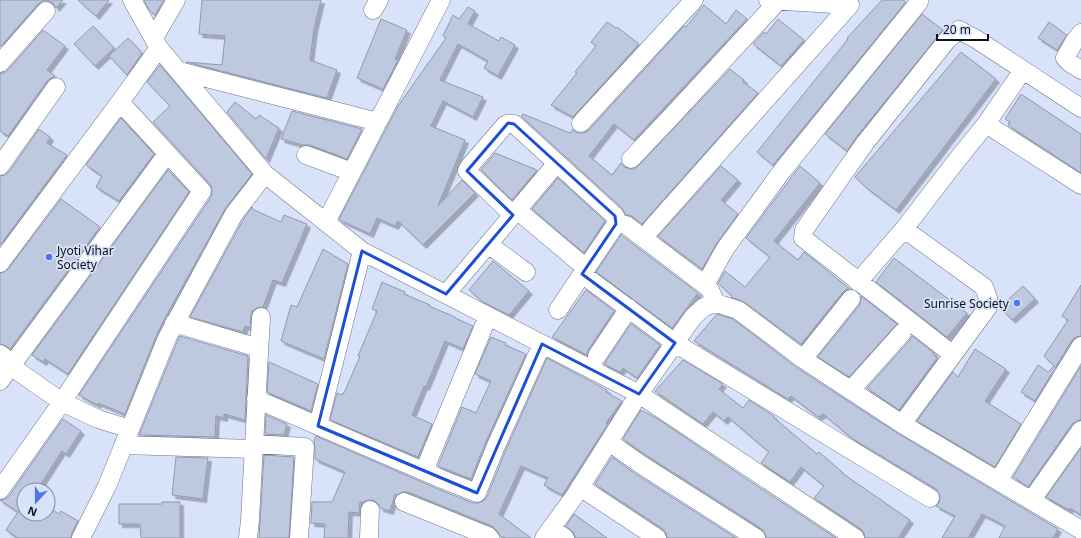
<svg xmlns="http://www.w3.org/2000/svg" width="1081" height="538" viewBox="0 0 1081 538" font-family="'Noto Sans',sans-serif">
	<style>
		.building { fill: #bec8df; stroke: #9099af; filter: url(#shadow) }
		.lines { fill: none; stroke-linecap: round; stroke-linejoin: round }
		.minor-casing { stroke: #6a7388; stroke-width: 19 }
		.minor { stroke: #fff; stroke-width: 18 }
		.marked { fill: none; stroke: #1d4ed8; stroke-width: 3; stroke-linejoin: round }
		.poi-dot { fill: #4d77ea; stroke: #d8e2f9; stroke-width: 1.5 }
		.labels { text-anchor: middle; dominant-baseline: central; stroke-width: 3.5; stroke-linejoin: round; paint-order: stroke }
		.poi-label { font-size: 12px; fill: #0d1118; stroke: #d8e2f9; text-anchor: start }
	</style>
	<defs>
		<filter id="shadow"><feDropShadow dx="3.5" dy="3.5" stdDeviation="0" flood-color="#0004"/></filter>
	</defs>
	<rect width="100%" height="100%" fill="#d8e2f9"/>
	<!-- building -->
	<path class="building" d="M0,0h63l-7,8 -3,-5 -5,-2h-5l-5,3 -38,43z
		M78,0h31l-13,16z
		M144,0h20l-9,15 -6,-5z
		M202,0h119l-7,29 -4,31 27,10 -10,28 -141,-36 36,3 3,-29 -26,-2z
		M882,0h21l3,2 -133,163 -16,-13 91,-113 -1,-1z
		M704,5l22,19 10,-14 11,9 -113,121 -20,-16 -25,32 23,19 9,-12 3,4 5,2h5l4,-3 92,-97 14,11 -1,2 15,11 -116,131 -10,-8 -6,-1 -4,-7 -101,-92 2,-2 47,19 3,-4 1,2 4,2h6l5,-3 95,-104 2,1z
		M468,7l7,4 -7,13 31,17 2,-4 14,8 -17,31 -14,-8 4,-7 -30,-17 -18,36 43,17 -10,20 -30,-16 -12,25 34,14 -27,66 24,-26 13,13 -52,52 -25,-24 -3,5 -18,-8 -7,16 -28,-13 -3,-2 59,-113 48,-68 -3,-2 10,-21 6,4z
		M922,14l21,16 -86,106 -10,15 -22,-17z
		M381,19l26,11 -12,29 3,1 -15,29 -26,-11z
		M778,19l26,21 -23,26 -28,-22 11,-12 2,2z
		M607,22l9,6 1,-1 22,17 -66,73 -22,-12 26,-32 -2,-1 21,-26 -5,-4z
		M1049,22l18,13 -10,15 -19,-12z
		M93,26l21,22 -19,18 -21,-22z
		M43,30l22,16 -18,24 8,6 -8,5 -39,55 -8,-5v-58h4l4,-3z
		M128,38l14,15 -15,22 -18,-19z
		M961,52l35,27 -100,131 -28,-21 -13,-12z
		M160,65l92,109 -27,35 -61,111 -7,14 -32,80 -27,-11 -1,2 -18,-10 132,-198 1,-5v-4l-2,-4 -57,-62 17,-16 -23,-24z
		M1021,94l60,40v39l-73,-48 2,-3 -5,-3z
		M235,102l21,17 3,-4 20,13 -13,31 -39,-47z
		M292,111l70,18 -15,30 -37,-14h-7l-22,-6z
		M121,118l33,36 -35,47 -23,-14 6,-11 -16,-11z
		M39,129l11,8 -3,6 20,12 -67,90v-69l5,-1 4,-3z
		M495,153l42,17 -25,30 -31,-30z
		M721,166l17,14 -17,20 17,14 -21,29 -15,26 -44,-33z
		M800,166l20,17 -46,58 24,19 6,-8 46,37h-3l-4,3 -42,52 -57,-42 -13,-5 1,-1 -14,-13 7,-12 20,16 25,-30 -24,-19z
		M168,170l21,22 -121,182 -23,-15 -2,3 -11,-7z
		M558,178l47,43 -21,32 -52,-44z
		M61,199l39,28 -90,122 -4,-3 -6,-2v-71l4,-1 4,-3z
		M252,207v2l29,13 3,-7 23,9 -25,59 -9,-3 -10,27 -6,1 -5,3 -1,5 -1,12 -5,-2 -2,6 -53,-15 53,-97z
		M621,235l77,58 -26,35 -76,-56z
		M323,249l25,15 -24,95 -43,-18 10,-36 6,2z
		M894,258l73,55 -20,24 -71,-55z
		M493,261l36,30 -20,24 -26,-13 -14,-12z
		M382,282l23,10 -1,2 26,11 -1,1 26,11v1l18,8 -10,23 -18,-8 -19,46 -2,-1 -12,29 20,9 -14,33 -88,-37 7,-27 5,2 1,-2h1l16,-37h-2l19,-45 -5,-2z
		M1081,285v51l-5,1 -4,3 -37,61 -14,-9 17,-27 10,7 6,-6 -10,-10 24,-36 -6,-4z
		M1023,286l12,13 -23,21 -12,-13z
		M586,290l28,21 -26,39 -1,5 -35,-18z
		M861,296l36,28 -48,53 -31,-20 41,-51 2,-5z
		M717,314l16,5 64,49 100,65 161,96 -5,9h-54l6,-12 -23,-12 -14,24h-26l13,-22 -19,-10 3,-3 1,-5 -1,-5 -3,-4 -83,-50 -30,-25 -5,3 -27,-21 -3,3 -94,-58z
		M631,324l29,21 -23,33 -14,-10 -3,4 -16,-8z
		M180,336l68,20 -3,64 -21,-6v4l-8,-2 -1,21 -76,-2 38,-93z
		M912,336l22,17 -1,1 4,4 -38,52 -32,-22 43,-48z
		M491,337l15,6 -1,2 21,9 -41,90 -14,35 -33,-13 24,-59 14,6 15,-32 -16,-7z
		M975,349l31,20 -21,32 36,23 -26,43 -78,-46 36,-49 5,5z
		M547,358l60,32 -1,2 16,9 -16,22 2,1 -46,71 -18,-10 4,-7 -27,-12 -22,48 32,24h-26l-5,-2 -3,-5 -5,-5 -84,-34h-5l-6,3 -2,-1 -5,17 -10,-3 -1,-3 -4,-4 -5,-1 -5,1 -2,1h-3l-1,11 -10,-1 -1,26h-24l1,-14 -14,-1 1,-21h20l13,-30 -30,-13v-11l-1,-7 2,-5 124,54 33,13h5l5,-2 4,-4 18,-45z
		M683,360l40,24 -4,5 24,19 6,-8 25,16 -1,1 44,37 2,-2 23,20v1l68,47 -12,18h-33l-1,-5 -3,-4 -47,-31 10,-12 -23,-19 -11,15 -29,-19 8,-11 -41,-35 -4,4 -11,-9 -10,12 -48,-33z
		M269,362l49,22 -7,27 -44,-19z
		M1081,366v53l-9,5 -44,63 -15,-10z
		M641,410l17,9 90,61 88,58h-70l-1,-5 -3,-4 -116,-74 -23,-16z
		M266,415l21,9 -3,11 -19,-1z
		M63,419l18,12 -15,23 -4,-3 -25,39h-13v24h24v-7l11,7 2,-3 17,10 -6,12 -1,5h-53l-12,-8 12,-18 -18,-12 5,-1 4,-3z
		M1081,448v67l-11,-7 -1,2 -23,-13z
		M264,455l30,2 -5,81h-30l1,-17z
		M176,457l32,1 -5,41 -31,-4z
		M612,457l22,16 102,65h-69l-1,-5 -3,-4 -68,-45z
		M162,502h18v36h-39l-1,-14h-21v-20h43z
		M574,514l33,24h-32l-1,-5 -8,-7z"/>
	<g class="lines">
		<defs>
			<path id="minor" d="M132,0l27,48 106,126 97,77 277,143 216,144
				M768,0l82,5
				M373,10l6,-10
				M1081,33l-7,9 -9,16 5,5 11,7
				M154,38l22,-38
				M0,63l46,-52
				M179,71l199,51
				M581,123l113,-123
				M986,124l37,-54
				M306,155l46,17
				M631,159l38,-40 109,-118
				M0,166l56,-79
				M517,210l69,58
				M513,215l-46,-44 2,-4 36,-42c3,-2 5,-2 9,-1l101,92 2,4 -1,4 -58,86
				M326,222l115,-222
				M626,225l79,60
				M651,229l199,-224
				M488,244l38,28
				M0,263l120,-161 39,-54
				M582,274l93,69 255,155
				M858,282l46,-53
				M446,294l111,-131
				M716,303l-6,-13 -5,-5 20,-36 57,-78 137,-169
				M174,323l85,25
				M0,354l12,10 7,8 43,30 140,-211 -82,-89
				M952,354l-149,-116 1,-8 61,-87 83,-104 11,-9 17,9 105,69
				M597,356l32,-48
				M803,359l48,-60
				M0,381l167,-227
				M851,390l51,-57
				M256,399l188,81 33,13 18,-45 47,-104
				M902,424l86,-117v-9l-4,-11 -80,-58 53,-69 29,-36 95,61
				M318,426l44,-175
				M609,442l31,22 116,74
				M254,444l51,3 -6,91
				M123,445l130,4
				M424,471l64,-155
				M998,481l83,-135
				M580,487l77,51
				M0,490l62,-88 36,17 32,10
				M1031,501l50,-71
				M404,502l84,34 2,2
				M551,528l14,10
				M81,538l26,-52 60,-148 67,-124 31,-40
				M248,538l2,-18 11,-203
				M369,538l1,-28
				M544,538l30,-41 65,-103 54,-77 11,-10 12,-4 22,7 65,49 99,65 179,106"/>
		</defs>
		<!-- minor casing -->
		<use href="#minor" class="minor-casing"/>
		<!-- minor -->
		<use href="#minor" class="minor"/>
	</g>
	<!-- marked area -->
	<path class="marked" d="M508,123l6,1 101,92 1,8 -34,50 93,69 -36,51 -97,-50 -65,149 -159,-67 44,-175 84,43 67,-79 -46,-44z"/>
	<!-- markers -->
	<g class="poi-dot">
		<circle cx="49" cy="257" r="4"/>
		<circle cx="1017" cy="303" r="4"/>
	</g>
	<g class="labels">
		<!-- poi labels -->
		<g class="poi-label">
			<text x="57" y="250">Jyoti Vihar<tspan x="57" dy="14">Society</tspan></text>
			<text x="1009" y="303" text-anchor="end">Sunrise Society</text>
		</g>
	</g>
	<!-- north arrow -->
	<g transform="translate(36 502) rotate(201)"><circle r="19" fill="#d8e2f9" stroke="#878e9f"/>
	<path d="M0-3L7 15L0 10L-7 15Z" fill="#4d77ea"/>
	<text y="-6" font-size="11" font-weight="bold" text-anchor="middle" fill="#0d1118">N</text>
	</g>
	<!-- scale -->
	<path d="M937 34v6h51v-6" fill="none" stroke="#0d1118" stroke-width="2"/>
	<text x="943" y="34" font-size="12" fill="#0d1118" stroke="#d8e2f9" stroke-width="3" paint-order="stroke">20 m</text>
</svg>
